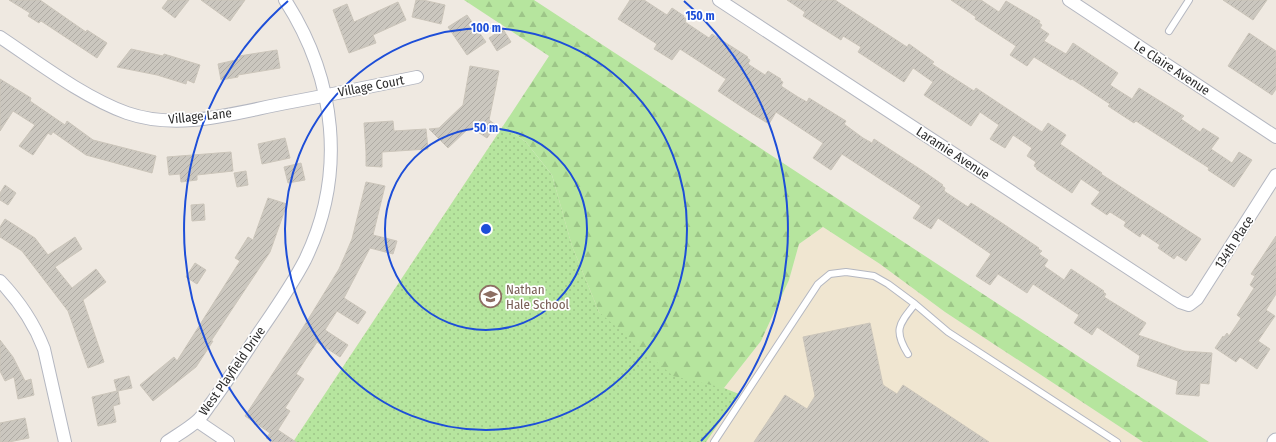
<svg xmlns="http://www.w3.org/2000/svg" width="1276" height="442" viewBox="0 0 1276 442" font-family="'Fira Sans Condensed',sans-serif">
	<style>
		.education { fill: #f0e6d1 }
		.grass { fill: url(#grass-dots) }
		.forest { fill: url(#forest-firs) }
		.building { fill: url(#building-hatch); stroke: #cbc5ba }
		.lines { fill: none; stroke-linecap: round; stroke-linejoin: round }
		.service-casing { stroke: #b4b7c1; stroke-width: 8 }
		.minor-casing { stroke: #b4b7c1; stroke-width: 14 }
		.tertiary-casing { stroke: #b4b7c1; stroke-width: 17 }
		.service { stroke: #fff; stroke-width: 6 }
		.minor { stroke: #fff; stroke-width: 12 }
		.tertiary { stroke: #fff; stroke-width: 15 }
		.ring { fill: none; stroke: #1d4ed8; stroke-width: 2 }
		.labels { text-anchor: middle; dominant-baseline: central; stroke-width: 3.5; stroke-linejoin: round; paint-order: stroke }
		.street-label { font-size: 13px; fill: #2e2e2e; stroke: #fff }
		.education-label { font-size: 13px; fill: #785e54; stroke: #fff; text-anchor: start }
		.centre { fill: #1d4ed8; stroke: #fff; stroke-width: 2 }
		.ring-label { font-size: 12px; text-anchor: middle; font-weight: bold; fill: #1d4ed8; stroke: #fff; stroke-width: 3.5; stroke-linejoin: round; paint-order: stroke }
	</style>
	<defs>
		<pattern id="grass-dots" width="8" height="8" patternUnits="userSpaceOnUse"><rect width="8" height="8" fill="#b6e59e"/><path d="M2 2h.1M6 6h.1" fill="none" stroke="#9dc588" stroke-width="1.8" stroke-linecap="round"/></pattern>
		<pattern id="forest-firs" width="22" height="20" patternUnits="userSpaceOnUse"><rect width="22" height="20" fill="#b6e59e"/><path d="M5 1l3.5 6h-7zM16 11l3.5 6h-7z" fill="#9dc588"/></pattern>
		<pattern id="building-hatch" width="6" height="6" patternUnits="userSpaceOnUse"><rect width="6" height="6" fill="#cbc7bf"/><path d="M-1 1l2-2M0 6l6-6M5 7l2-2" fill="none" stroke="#afaba4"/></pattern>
	</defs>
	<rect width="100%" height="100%" fill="#efe9e1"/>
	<!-- education -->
	<path class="education" d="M503,126l221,262 37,-47 28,-61 10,-36 24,-17 57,37 65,48 198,130h-850z"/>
	<!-- grass -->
	<path class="grass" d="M503,126l23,16 26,33 20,71 27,66 125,76 15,6 -33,48h-413z"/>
	<!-- forest -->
	<path class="forest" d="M464,0h70l675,442h-66l-198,-130 -65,-48 -57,-37 -24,17 -10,36 -28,61 -37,47 -51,-12 -74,-64 -27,-66 -20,-71 -26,-33 -23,-16 46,-70z"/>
	<!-- building -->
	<path class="building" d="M9,0h31l46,32 1,-2 20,13 -10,15 -56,-37 -2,2 -11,-7 2,-3z
		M168,0h21l-14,18 -13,-10z
		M201,0h44l-15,21z
		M416,0h7l22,5 -4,19 -29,-7z
		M630,0h14l23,15 5,-7 12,8 -1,1 4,2 -2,3 24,16 3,-4 36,23 -1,1 3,2 -2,4 17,11 3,-4 13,8 -1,1 3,2 -2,4 17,11 9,5 2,-4 37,23 -2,3 19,14 9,5 2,-4 49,32 20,14 -1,1 3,2 -1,3 24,16 3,-4 28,18 40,27 -1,1 4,2 -3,3 9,6 -4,6 20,14 7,-11 33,22 -1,1 3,2 -2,3 42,26 -8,12 46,16 28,2 -3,31 -9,-1 -1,13 -23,-2 2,-13 -41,-15 3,-10 -43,-29 -5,8 -18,-12 5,-8 -46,-31 -6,9 -29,-19 -8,11 -14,-9 15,-22 -53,-36 -7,11 -18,-11 8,-12 -79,-52 -11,16 -18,-12 10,-15 -47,-31 -7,12 -18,-11 -33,-22 8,-12 -46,-30 -8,11 -18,-11 3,-5 -39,-25z
		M787,0h48l72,47 2,-3 25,18 -2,2 42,27 2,-3 66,44 6,-9 18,12 -6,9 42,29 -1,1 100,65 -15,22 -9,-6 -3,4 -16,-11 2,-3 -18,-12 -2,4 -16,-11 2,-4 -16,-10 -3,3 -16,-11 9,-12 -19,-13 -9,14 -36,-24 1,-1 -3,-2 2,-4 -9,-6 5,-8 -19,-13 -8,13 -15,-9 9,-14 -19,-13 -9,14 -47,-31 9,-13 -20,-14 -9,14 -46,-30 3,-5 -18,-11 -2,4 -38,-24 2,-4z
		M951,0h30l18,12 7,-11 34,20 -1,2 3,2 -2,3 9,6 -5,7 22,13 7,-11 45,30 -8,12 22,14 7,-11 45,28 -3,3 19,13 3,-4 16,10 -8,11 21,14 7,-11 13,8 -18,27 -26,-17 1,-2 -42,-27 -31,-20 -2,2 -26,-17 2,-2 -38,-25 -1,1 -37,-23 -7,9 -17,-11 6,-9 -41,-27 1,-2z
		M1223,0h44l-14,20z
		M398,2l8,18 -33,15 3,8 -27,10 -16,-43 14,-6 7,18z
		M467,15l19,27 -19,13 -19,-28z
		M503,29l8,13 -14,9 -8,-13z
		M1249,33l27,18v38l-4,6 -44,-29z
		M131,49l32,7 1,-2 36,11 -6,18 -7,-3 -1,4 -29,-9 -40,-8z
		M277,50l3,18 -42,7v2l-17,3 -3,-16 22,-5 -1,-3z
		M470,66l29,5 -10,49 7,5 -9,13 -17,-11 -22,21 -19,-19 10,-1 24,-23z
		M0,79l31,19 -1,3 35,24 2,-4 26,19 63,16 -4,17 -66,-18 -33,-23 -2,3 -3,-2 -15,22 -14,-9 16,-21 -22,-14 -13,20z
		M393,121l1,10 32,-2 2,20 -46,3v15l-16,-1v-14l-2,-29z
		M285,138l5,20 -28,6 -4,-20z
		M231,152l2,19 -36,4v5l-16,2 -1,-8 -11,1 -2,-18z
		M301,163l4,17 -17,3 -4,-16z
		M246,171l2,14 -11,2 -3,-14z
		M366,182l19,4 -12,49 24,6 -4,13 -23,-6 -26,50 22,14 -8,12 -21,-13 -12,19 23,15 -8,12 -23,-15 -21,32 8,5 -19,29 5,3 -12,19 18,12h-24l-6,-4 4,-5 -25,-17 59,-90 35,-57 13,-30z
		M5,185l11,8 -8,12 -8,-5v-7z
		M268,198l19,6 -17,48 -59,89h2l-17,26 -43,34 -13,-16 34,-28 3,4 63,-100 -5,-3 13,-21 5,3z
		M204,204l1,16 -13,1 -1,-16z
		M5,219l30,19 13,17 27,-18 7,12 -27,18 17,21 24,-19 10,13 -23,18 21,62 -16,6 -20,-57 -46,-60 -22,-14v-10z
		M1276,236v58l-10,16 9,6 -17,25 12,8 -13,20 -17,-12 -4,5 -21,-14 8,-12 1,1 3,-4 2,3 12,-18 -4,-3 17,-27 -4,-3 5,-9 -4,-2z
		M195,263l11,7 -9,14 -11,-7z
		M870,323l13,62 14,9 6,-9 86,57h-235l31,-47 22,14 8,-13 -12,-59z
		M0,340l13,17 12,24 6,-2 3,16 -16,4 -4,-22 -9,4 -5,-10z
		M129,376l3,12 -14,3 2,13 -7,2 3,16 -18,4 -6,-29 25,-6 -3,-11z
		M25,418l4,20 -20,4h-9v-19z"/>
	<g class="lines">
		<defs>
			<path id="service" d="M1169,31l20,-31
				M908,354c-15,-24 -9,-30 7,-50
				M714,442l104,-158 12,-10 16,-2 28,4 14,8 27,20 33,28 169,110"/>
			<path id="minor" d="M719,0l461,302 9,3 8,-6 79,-124
				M1069,0l207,137
				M0,37c39,26 83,60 127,76 52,18 107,0 159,-10 43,-8 87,-17 131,-26
				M0,281c20,21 34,42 44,68l21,93
				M197,421l31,21
				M167,442c10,-7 21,-13 30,-21 6,-5 10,-13 15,-19 15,-21 30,-43 44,-65 17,-25 35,-50 49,-77 42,-86 31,-181 -20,-260"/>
			<path id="tertiary" d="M1275,442l1,-1"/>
		</defs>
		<!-- service casing -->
		<use href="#service" class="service-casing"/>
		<!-- minor casing -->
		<use href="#minor" class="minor-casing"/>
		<!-- tertiary casing -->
		<use href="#tertiary" class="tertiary-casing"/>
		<!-- service -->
		<use href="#service" class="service"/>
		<!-- minor -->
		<use href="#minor" class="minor"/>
		<!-- tertiary -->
		<use href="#tertiary" class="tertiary"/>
	</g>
	<!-- distance rings -->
	<g class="ring">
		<circle cx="486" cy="229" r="101"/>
		<circle cx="486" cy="229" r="201"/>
		<path d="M271 441A302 302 0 0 1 288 1M684 1A302 302 0 0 1 701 441"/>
	</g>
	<!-- icons -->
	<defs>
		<symbol id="school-ring" viewBox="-11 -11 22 22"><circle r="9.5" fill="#fff" stroke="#8d6e63" stroke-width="1.5"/><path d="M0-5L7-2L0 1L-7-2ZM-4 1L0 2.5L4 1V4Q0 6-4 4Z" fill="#8d6e63"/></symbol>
	</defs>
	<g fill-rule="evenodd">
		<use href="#school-ring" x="478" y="284" width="25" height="25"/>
	</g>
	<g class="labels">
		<!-- street labels -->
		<g class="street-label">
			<text transform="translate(1172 68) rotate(33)">Le Claire Avenue</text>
			<text transform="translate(371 86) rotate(-11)">Village Court</text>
			<text transform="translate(200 116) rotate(-6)">Village Lane</text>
			<text transform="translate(953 153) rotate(33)">Laramie Avenue</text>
			<text transform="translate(1234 242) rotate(-57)">134th Place</text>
			<text transform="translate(232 371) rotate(-55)">West Playfield Drive</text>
		</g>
		<!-- education labels -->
		<g class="education-label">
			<text x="506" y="289">Nathan<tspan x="506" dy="15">Hale School</tspan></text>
		</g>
	</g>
	<circle cx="486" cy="229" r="6" class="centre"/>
	<g class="ring-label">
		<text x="700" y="20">150 m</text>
		<text x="486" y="32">100 m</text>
		<text x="486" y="132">50 m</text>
	</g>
</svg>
